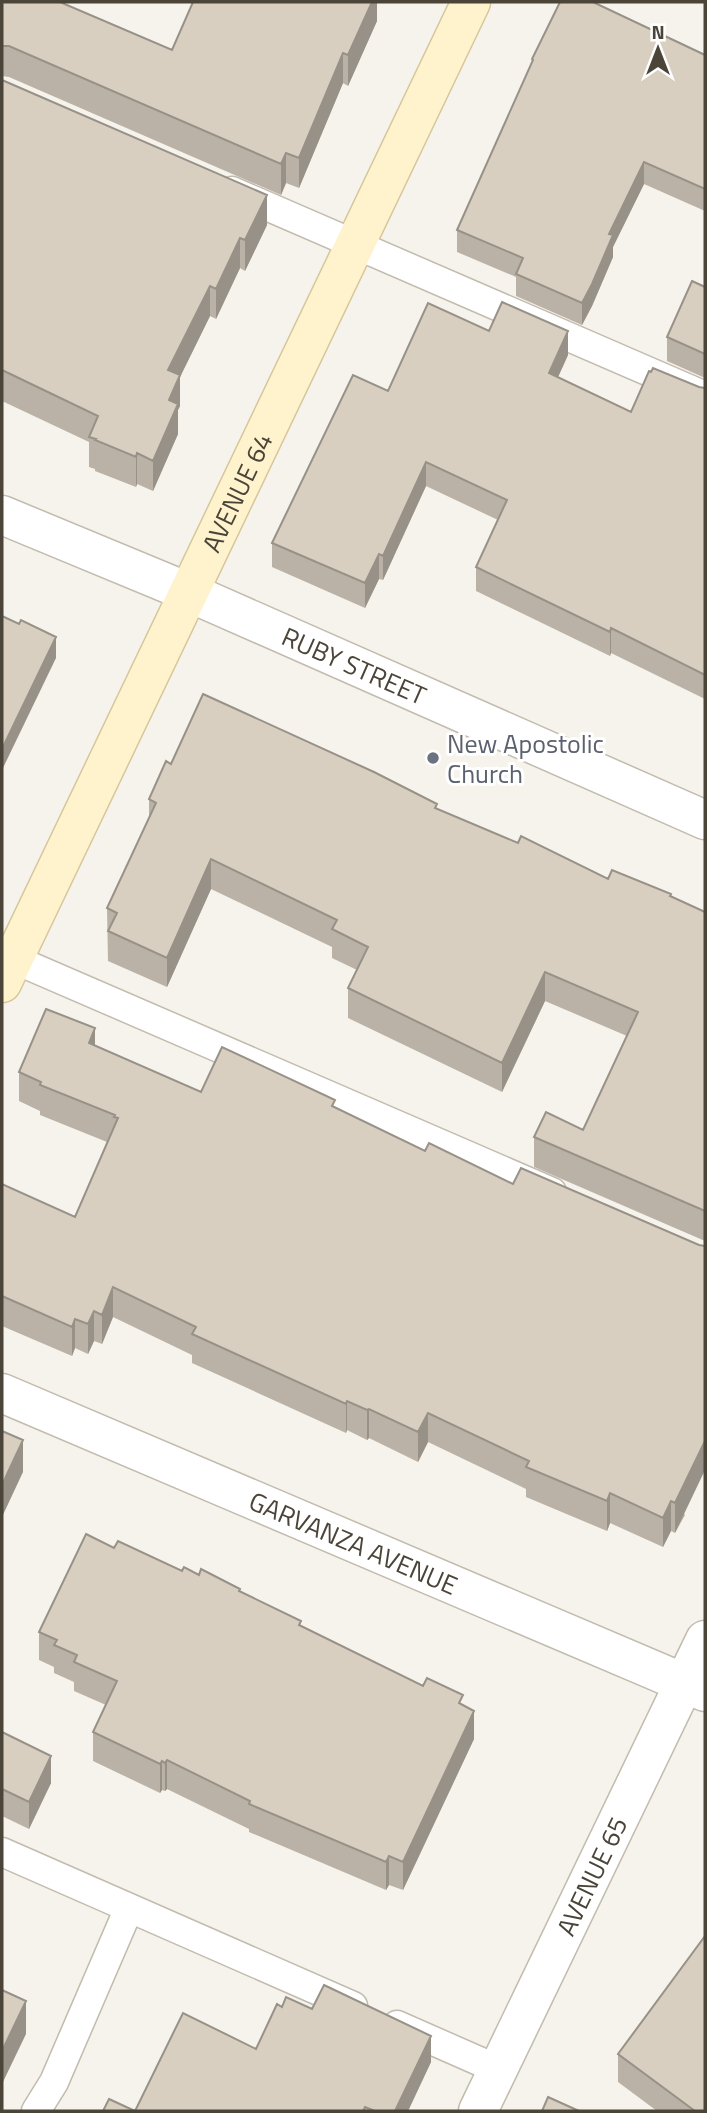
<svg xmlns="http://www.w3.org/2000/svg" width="707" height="2113" viewBox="0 0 707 2113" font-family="'Titillium Web',sans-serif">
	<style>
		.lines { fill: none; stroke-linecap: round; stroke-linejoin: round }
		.lane-casing { stroke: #c2bbae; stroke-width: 31 }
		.street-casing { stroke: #c2bbae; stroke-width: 41 }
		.secondary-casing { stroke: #d6c79b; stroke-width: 41 }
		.lane { stroke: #fff; stroke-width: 28 }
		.street { stroke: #fff; stroke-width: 38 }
		.secondary { stroke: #fff3cd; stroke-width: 38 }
		.wall { fill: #bab2a6 }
		.shaded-wall { fill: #979187 }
		.building { fill: #d8cfc1; stroke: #979187; stroke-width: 2 }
		.worship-dot { fill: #6b7280; stroke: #fff; stroke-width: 2.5 }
		.labels { text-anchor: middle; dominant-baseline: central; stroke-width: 6; stroke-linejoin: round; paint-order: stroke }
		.street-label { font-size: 26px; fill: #4b4439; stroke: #fff }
		.worship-label { font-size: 26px; fill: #5b616d; stroke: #fff; text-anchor: start }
	</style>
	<rect width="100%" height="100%" fill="#f6f3ec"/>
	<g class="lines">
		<defs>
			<path id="lane" d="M232,191l473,205
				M2,954l550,238
				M2,1852l351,154
				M397,2025l100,44
				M36,2111l18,-29 75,-174"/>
			<g id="street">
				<path id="s1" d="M2,515l186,77 517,228"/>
				<path id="s2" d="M2,1393l703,299"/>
				<path id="s3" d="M478,2111l227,-471"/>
			</g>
			<g id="secondary">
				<path id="s4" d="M2,983l469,-981"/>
			</g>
		</defs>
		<!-- lane casing -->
		<use href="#lane" class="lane-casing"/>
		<!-- street casing -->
		<use href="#street" class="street-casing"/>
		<!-- secondary casing -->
		<use href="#secondary" class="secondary-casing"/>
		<!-- lane -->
		<use href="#lane" class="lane"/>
		<!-- street -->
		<use href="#street" class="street"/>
		<!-- secondary -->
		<use href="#secondary" class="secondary"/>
	</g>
	<!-- wall -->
	<path class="wall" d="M2,2l170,48 205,-48v19l-29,65 -5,-3 -44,105 -13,-5 -5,12 -272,-118 -7,-1z
		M705,55v156l-61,-27 -31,63v10l-21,49 -10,19 -66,-29v-19l-59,-25v-22l75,-166v-5z
		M2,80l265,145 -22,46 -5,-3 -24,51 -6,-3 -30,61v29l-2,4v24l-25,57 -16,-7 -1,3 -41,-16v-2l-6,-2v-25l-87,-41z
		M705,287v91l-38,-17v-24z
		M489,331l79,24 -10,22 73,35 68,-25 6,1v311l-94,-46 -1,3 -134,-65v-24l22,-47 -72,-34 -43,94 -4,-1 -14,29 -93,-41v-24l116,-152z
		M171,764l266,45 81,34 90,36 63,17 34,16v329l-171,-74v-30l49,-7 44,-94 -82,-35 -43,91 -154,-74v-30l9,-18 -25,-12v-11l-121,-58 -44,98 -59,-26 -1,-53 42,-89v-20z
		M95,1045l106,47 134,16 90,43 260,364 -10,18 -4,-2 -8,16 -53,-24 -3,8 -81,-34v-8l-98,-47 -10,20 -49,-24 -2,2 -20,-10 -1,3 -154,-70v-8l-79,-38 -11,27 -8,-3 -6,13 -13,-6 -3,8 -70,-30v-142l73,33 32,-75 -67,-27v-4l-21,-10v-29z
		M114,1548l68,23 17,4 41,17 61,34 162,79 11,34 -71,151 -14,-5 -3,5 -137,-58v-3l-82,-40 -2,2 -3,-1 -2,3 -67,-32v-29l13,-27 -32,-14v-9l-20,-9v-6l-15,-7v-28z
		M2,1732l49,51 -22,46 -27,-13z
		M282,2007l149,55 -23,49h-273l121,-62z
		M618,2054l87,57h-48l-39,-29z"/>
	<!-- shaded-wall -->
	<path class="shaded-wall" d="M372,2h5v19l-29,65v-31z
		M343,53v30l-44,105v-30z
		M286,153v30l-5,12v-31z
		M644,162v22l-31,63v10l-21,49 -10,19v-22l27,-69z
		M267,195v30l-22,46v-31z
		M240,238v30l-24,51v-30z
		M210,286v30l-30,61v29l-2,4v24l-25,57v-30l15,-91z
		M568,331v24l-19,42v-24z
		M137,453v31l-1,3v-30z
		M426,462v24l-43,94v-24z
		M379,554v25l-14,29v-25z
		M611,628v25l-1,3v-24z
		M56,637v21l-54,112v-21z
		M211,859v30l-44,98v-29z
		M545,972v29l-43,91v-29z
		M95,1028v30l-6,-15z
		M113,1287v30l-11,27v-29z
		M94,1311v30l-6,13v-30z
		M75,1319v29l-3,8v-29z
		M347,1401v29l-1,3v-29z
		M369,1409v29l-2,2v-30z
		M428,1413v29l-10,20v-30z
		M23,1440v32l-21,45v-32z
		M705,1441v29l-30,63v-30z
		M610,1493v30l-3,8v-30z
		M671,1501v30l-8,16v-29z
		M474,1711v28l-71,151v-28z
		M51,1756v27l-22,46v-27z
		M167,1760v29l-2,2v-28z
		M162,1761v29l-2,3v-29z
		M389,1856v29l-3,5v-28z
		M26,2001v33l-24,50v-33z
		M431,2036v26l-23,49h-13z"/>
	<!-- building -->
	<path class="building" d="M2,2h58l112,48 21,-48h179l-24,53 -5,-2 -44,105 -13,-5 -5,11 -272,-118h-7z
		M560,2h33l112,53v134l-61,-27 -35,72 4,1 -21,49 -10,19 -66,-29 7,-16 -66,-28 76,-170 -1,-1z
		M2,80l265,115 -22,45 -5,-2 -24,51 -6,-3 -42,84 12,5 -11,25 9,4 -25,57 -16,-8 -1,4 -41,-17 1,-1 -7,-2 9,-21 -96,-46z
		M692,281l13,6v67l-38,-17z
		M502,302l66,29 -19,42 82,39 18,-41 2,1 2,-4 46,19 6,1v287l-94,-47 -1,4 -134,-65 31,-67 -81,-38 -43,94 -4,-2 -14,29 -93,-40 81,-168 35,16 40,-88 61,28z
		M2,616l17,8 2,-4 35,17 -54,112z
		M203,694l171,78 63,32 -2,4 83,35 3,-7 87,43 4,-9 59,24 -1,2 35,16v299l-171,-74 12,-25 37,18 55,-118 -93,-40 -43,91 -154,-75 20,-41 -36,-18 5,-9 -126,-61 -44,99 -59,-27 9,-18 -10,-5 49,-105 -7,-4 17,-38 5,3z
		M46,1009l49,19 -6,15 112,49 21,-45 113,53 -3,6 93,45 4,-8 84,41 8,-16 178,77 6,1v195l-30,62 -4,-2 -8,17 -53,-25 -3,8 -81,-34 3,-6 -101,-48 -10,19 -49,-23 -2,1 -20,-9 -1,3 -154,-70 4,-7 -83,-40 -11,28 -8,-4 -6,13 -13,-5 -3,8 -70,-31v-112l73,33 43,-99 -4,-1 1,-2 -75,-30 1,-3 -22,-10z
		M2,1431l21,9 -21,45z
		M86,1534l28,14 4,-7 64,30 2,-4 15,8 2,-6 39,20 -1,2 62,30 -2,4 124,61 4,-8 36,17 -4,8 15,8 -71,151 -14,-6 -3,6 -137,-58 1,-3 -83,-41 -2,3 -3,-2 -2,3 -67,-32 24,-51 -43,-19 3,-7 -23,-10 3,-5 -18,-8z
		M2,1732l49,24 -22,46 -27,-13z
		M705,1936v175h-10l-77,-57z
		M324,1985l107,51 -36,75h-20l-10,-4 -2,4h-228l48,-98 73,36 21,-45 5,3 4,-10 26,12z
		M2,1990l24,11 -24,50z
		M548,2097l31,14h-37z
		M109,2099l26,12h-32z"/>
	<!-- markers -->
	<circle class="worship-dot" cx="433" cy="758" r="7"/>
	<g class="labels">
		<!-- street labels -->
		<g class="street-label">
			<text stroke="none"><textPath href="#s4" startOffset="544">AVENUE 64</textPath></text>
			<text stroke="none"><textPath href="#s1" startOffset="383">RUBY STREET</textPath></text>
			<text stroke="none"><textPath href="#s2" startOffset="382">GARVANZA AVENUE</textPath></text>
			<text stroke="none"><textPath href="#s3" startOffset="261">AVENUE 65</textPath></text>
		</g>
		<!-- worship labels -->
		<g class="worship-label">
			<text x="447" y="743">New Apostolic<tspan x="447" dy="30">Church</tspan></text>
		</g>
	</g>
	<!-- border -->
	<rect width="707" height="2113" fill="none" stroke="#4b4439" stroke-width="7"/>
	<!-- north arrow -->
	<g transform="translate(658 49)" stroke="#ffffff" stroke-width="5" paint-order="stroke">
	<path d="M0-5L12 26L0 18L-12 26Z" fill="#4b4439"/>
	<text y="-10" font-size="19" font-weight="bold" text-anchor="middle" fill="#4b4439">N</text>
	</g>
</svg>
